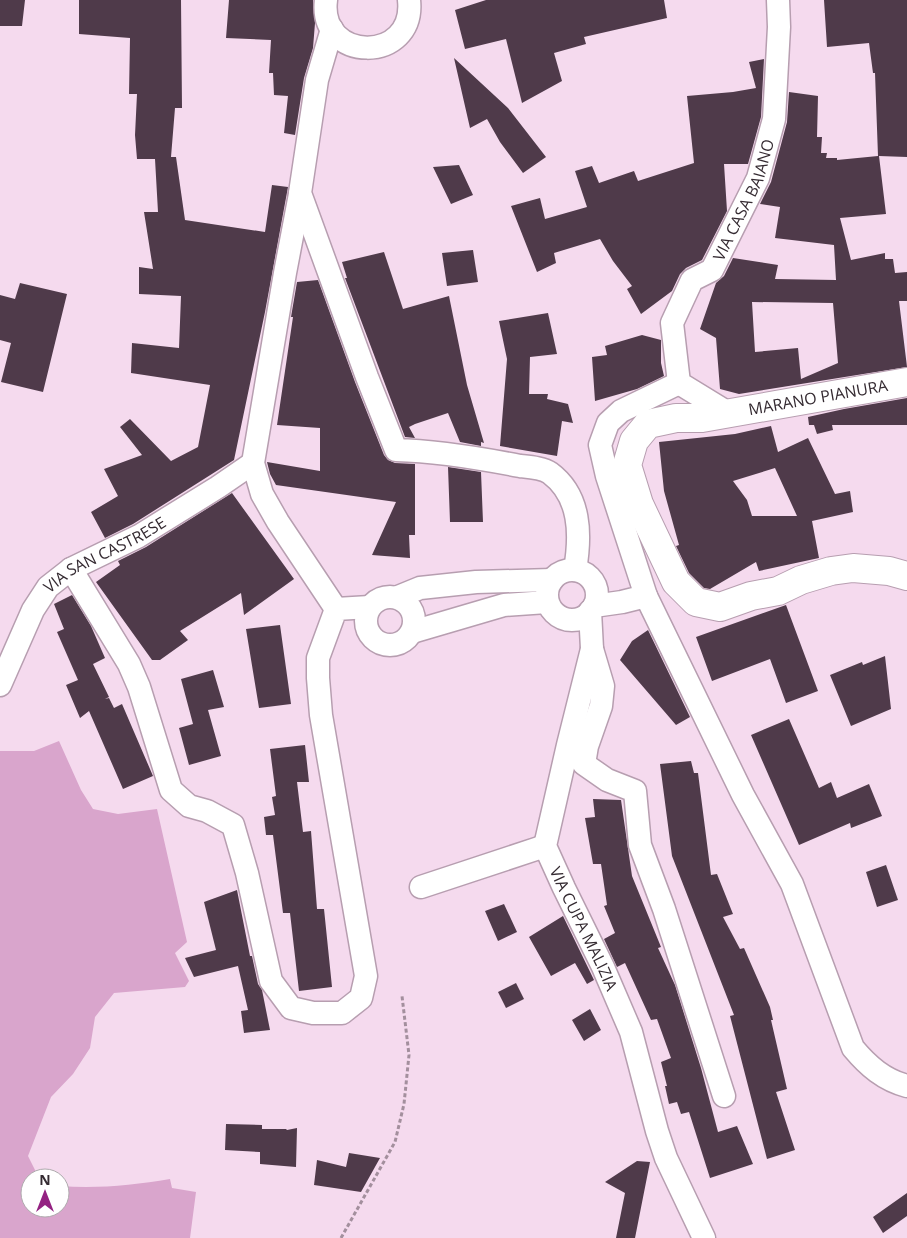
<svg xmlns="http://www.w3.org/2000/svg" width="907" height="1238" viewBox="0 0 907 1238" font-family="'Open Sans',sans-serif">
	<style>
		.green { fill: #d9a5cc }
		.building { fill: #4f3a4a; fill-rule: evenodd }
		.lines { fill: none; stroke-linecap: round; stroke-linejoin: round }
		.minor-casing { stroke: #b79eb0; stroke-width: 25 }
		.tertiary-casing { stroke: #b79eb0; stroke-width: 30 }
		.path { stroke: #a38f9d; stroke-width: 3; stroke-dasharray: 4 2.5; stroke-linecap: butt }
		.minor { stroke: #fff; stroke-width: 22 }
		.tertiary { stroke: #fff; stroke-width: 28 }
		.labels { text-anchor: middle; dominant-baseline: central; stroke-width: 5; stroke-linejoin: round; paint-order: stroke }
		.street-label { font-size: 16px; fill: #342a31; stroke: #fff }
	</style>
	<rect width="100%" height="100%" fill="#f5daee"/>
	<!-- green -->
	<path class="green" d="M59,741l22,49 12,19 25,5 39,-5 30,133 -12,11 14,28 -4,6 -71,6 -19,24 -5,31 -17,26 -22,23 -23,59 11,22h-9v30h30v-22c37,3 74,-1 110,-7l2,9 24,4 -6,46h-190v-487h34z"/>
	<!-- building -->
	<path class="building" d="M0,0h25l-3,26h-22z
		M79,0h102l1,108h-7l-4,49h5l9,63 80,12 7,-47 16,2 -23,125 -31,148 -101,64 -28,14 -14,-26 27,-16 -14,-27 38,-14 -22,-28 10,-8 41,42 27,-14 12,-62 -79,-12 1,-30 47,5 2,-52 -42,-2v-27l14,2 -9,-57h14l-3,-53h-18l-2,-24 2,-41h-8l1,-56 -51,-4z
		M229,0h84l2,23 -2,25 -9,30 -9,57 -11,-2 4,-37 -14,-1 -1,-22h-4l2,-33 -45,-2z
		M486,0h178l3,18 -83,19 2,7 -32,9 8,28 -40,22 -16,-64 -41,10 -10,-39z
		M824,0h83v157l-28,-1 7,58 -46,4 11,42 34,-7v6h8l2,14 12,-1v29h-8l8,66 -168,27 -19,-5 -4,-51 -16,-9 16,-46 8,-7 9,-18 45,7 -3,14 61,1 -2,-35 -59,-7 5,-31 -20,-3 11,-22 16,-60 2,-30 29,4 -1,41h5l-1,16h6l-1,5h11v2l41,-4 -3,-83h-2l-4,-30 -42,4zM752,302l81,1 5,60 -37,16 -3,-31 -43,4z
		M454,58l54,50 38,49 -23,16 -23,-31 -13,-23 -17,9z
		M764,59l-3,58 -13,47h-24l3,47 -25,49 -16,8 -6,6 -8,17 -31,23 -14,-25 5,-3 -19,-25 -13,-22 -46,14 2,10 -19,9 -26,-66 29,-8 5,21 42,-12 -12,-36 17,-5 7,17 35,-12 4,10 56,-18 -7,-67 46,-4 23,-4 -7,-26z
		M459,165l14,30 -22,9 -18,-37z
		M473,250l5,32 -31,4 -5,-33z
		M384,252l19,57 46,-13 18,89 17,58 -3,-1v4l-21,-4 -12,-29 -33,11 -6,3 6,11 -10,-1 -60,-159h2l-5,-16z
		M318,280l37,102 29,73 4,5 7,3 20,1v71h-6l1,23 -38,-3 24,-53 -120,-17 -6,-11 -3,-12 53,9v-43l-43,-3 16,-108h-2l6,-35z
		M20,283l47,11 -24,98 -42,-10 10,-39 -11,-3v-45l15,4z
		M548,313l9,41 -27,3 -1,37h19l-1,5 21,5 5,19 -11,-2 -5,35 -57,-10 7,-87 -8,-38z
		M642,335l19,5v23l3,13 -27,13 -42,12 -3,-44 15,-2 -2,-9z
		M907,398v27h-75l1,5 -16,4 -3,-9h-5l-1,-8 36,-8z
		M771,426l7,26 30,-14 27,56 15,-3 3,21 -41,9 7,37 -60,13 -3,-9 -46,27 -6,-1 -15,-15 -13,-27 3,-1 -15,-54 -5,-49 76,-8zM775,468l22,48h-45l-5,-16 -14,-19z
		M448,467l33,5 2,50h-33z
		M232,493l62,86 -50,36 -3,-22 -61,38 8,9 -28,20h-8l-56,-78 24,-17 -2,-4 28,-14z
		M72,595l19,31 14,32 -12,6 16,33 -4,2 4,-1 5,10 8,-4 31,72 -30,13 -34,-78 -9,7 -14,-33 12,-5 -21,-48 7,-3 -10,-25z
		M786,605l32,86 -32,12 -16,-44 -58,22 -16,-44z
		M280,625l11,79 -32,4 -13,-79z
		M648,630l42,87 -14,8 -56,-65 12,-19z
		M885,656l6,53 -40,17 -21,-51 32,-13 1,3z
		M213,670l11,37 -16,3 13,46 -32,9 -10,-37 14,-4 -12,-45z
		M789,719l30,69 12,-6 6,16 32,-14 13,32 -31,12 -1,-5 -51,22 -48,-110z
		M305,745l4,37h-12l6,50 8,-1 6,78h7l8,78 -33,4 -9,-78h-7l-10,-78h-7l-2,-18 11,-2 -3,-18 4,-1 -6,-47z
		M691,761l3,12h4l13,102 6,-1 16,40 -10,3 17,32 4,-1 26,59 3,13h-2l16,69 -11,3 19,58 -28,9 -37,-143 4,-1 -62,-159 -12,-92z
		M593,799l28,1 11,76 29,71 -3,1 17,37 26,83 17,64 19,-6 16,38 -43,14 -21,-66 -8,2 -4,-12 -8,2 -4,-18h2l-6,-24 10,-4 -14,-39 -6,1 -26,-57 -8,4 -13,-28 11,-6 -11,-27 3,-1 -6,-41h-8l-8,-46 10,-1z
		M886,865l12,35 -21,7 -11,-35z
		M237,890l13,66h2l6,28 4,6 8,40 -26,3 -3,-22 7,-1 -10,-44 -44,11 -9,-19 31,-8 -12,-48z
		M504,904l13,28 -19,9 -13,-30z
		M563,916l31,64 -7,4 -12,-21 -24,13 -22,-39z
		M516,983l8,16 -18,9 -8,-16z
		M590,1009l11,21 -17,11 -12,-21z
		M226,1124l36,1v4h24l1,1 10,-2 -1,39 -36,-3v-12l-35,-2z
		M349,1153l31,5 -19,34 -47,-7 3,-25 29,7z
		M637,1161l13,1 -15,76h-19l9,-45 -20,-11z
		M907,1193v23l-24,17 -10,-16z"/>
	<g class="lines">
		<defs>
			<g id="minor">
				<path d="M326,0c-8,63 90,64 83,0"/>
				<path d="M332,29l-15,51 -17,113 67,184 29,73c42,1 83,8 124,16 9,1 23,2 30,7 31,23 31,62 25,97"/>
				<path d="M300,194l-15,79 -32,190 9,31 16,28 58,87"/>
				<path id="s1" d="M728,413l-49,-30 -7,-60 20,-43 20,-10 46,-92 16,-59 5,-92 -1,-27"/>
				<path d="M71,569l58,95 10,23 32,103 18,16 18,5 26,14 14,48 24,108 20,27 22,5h29l19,-15 5,-22 -45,-261 -3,-37v-20l18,-49 34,-2"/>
				<circle cx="572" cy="595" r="25"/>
				<path d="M646,596l97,199 49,89 61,164c15,18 31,32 54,38"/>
				<circle cx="390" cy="621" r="24"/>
				<path d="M398,597l22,-9 56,-6 76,-2"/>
				<path d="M594,606l28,-4 24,-6 -39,-120 -7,-31 8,-22 13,-12 58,-28"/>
				<path id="s2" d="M590,611l2,38 -24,96 -23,101 19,42 39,79 28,65 26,99 9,27 38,80"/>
				<path d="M412,632l92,-27 43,-3"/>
				<path d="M592,649l11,37 -2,20 -14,40 -3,18 23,16 28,11 5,54 24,64 60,187"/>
				<path id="s3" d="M0,685l33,-75 15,-23 23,-18 68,-33 79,-49 35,-24"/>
				<path d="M421,887l124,-41"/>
			</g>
			<path id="tertiary" d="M907,382l-205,36h-26l-28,6 -14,17 -7,24 12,39 37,78 20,20 24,5 31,-11 27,-5 23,-11 30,-9 22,-3 36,3 18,5"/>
		</defs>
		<!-- minor casing -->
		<use href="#minor" class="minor-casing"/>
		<!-- tertiary casing -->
		<use href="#tertiary" class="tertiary-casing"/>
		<!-- path -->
		<path class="path" d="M341,1238l54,-96 9,-38 5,-49 -7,-59"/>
		<!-- minor -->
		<use href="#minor" class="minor"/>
		<!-- tertiary -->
		<use href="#tertiary" class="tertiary"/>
	</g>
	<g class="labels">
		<!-- street labels -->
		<g class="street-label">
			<text stroke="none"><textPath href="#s1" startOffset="265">VIA CASA BAIANO</textPath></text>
			<text transform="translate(818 397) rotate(-10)">MARANO PIANURA</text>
			<text stroke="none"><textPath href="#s3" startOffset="175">VIA SAN CASTRESE</textPath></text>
			<text stroke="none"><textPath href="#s2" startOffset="332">VIA CUPA MALIZIA</textPath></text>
		</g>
	</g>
	<!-- north arrow -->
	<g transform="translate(45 1193)"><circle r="24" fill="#ffffff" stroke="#aeaaad"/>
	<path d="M0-4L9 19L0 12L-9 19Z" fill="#942282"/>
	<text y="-8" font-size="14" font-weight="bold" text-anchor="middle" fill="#342a31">N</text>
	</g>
</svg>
